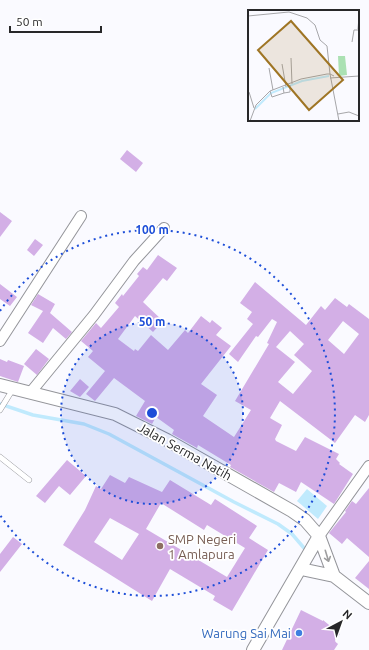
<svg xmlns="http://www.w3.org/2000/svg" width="369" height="650" viewBox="0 0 369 650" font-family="Ubuntu,sans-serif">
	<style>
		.water { fill: #c0eafd }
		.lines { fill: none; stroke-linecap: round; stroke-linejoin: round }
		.stream { stroke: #c0eafd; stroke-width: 3.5 }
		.building { fill: #d3afe6; fill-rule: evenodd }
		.service-casing { stroke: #94959a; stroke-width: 6 }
		.minor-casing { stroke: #94959a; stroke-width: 12 }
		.tertiary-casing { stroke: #94959a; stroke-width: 14 }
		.service { stroke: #fff; stroke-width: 5 }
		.minor { stroke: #fff; stroke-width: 10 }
		.tertiary { stroke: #fff; stroke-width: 12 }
		.oneway { stroke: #9e9e9f }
		.ring { fill: none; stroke: #1d4ed8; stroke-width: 2; stroke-dasharray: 2 4 }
		.education-dot { fill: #8d6e63; stroke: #fff; stroke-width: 1.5 }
		.shop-dot { fill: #3f7fe0; stroke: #fff; stroke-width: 1.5 }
		.labels { text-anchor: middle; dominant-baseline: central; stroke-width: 3.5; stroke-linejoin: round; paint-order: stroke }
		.street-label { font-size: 13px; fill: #272729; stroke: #fff }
		.education-label { font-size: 13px; fill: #785e54; stroke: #fff; text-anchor: start }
		.shop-label { font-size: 13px; fill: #366cbe; stroke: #fff; text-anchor: end }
		.inset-river { fill: none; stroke: #c0eafd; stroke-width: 2 }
		.inset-road { fill: none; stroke: #a6a6a9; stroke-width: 1 }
		.view { fill: #9f7524; fill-opacity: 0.15; stroke: #9f7524; stroke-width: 2 }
		.inset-edge { fill: none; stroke: #272729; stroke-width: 2 }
		.centre { fill: #1d4ed8; stroke: #fff; stroke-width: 2 }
		.ring-label { font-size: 12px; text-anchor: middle; font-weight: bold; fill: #1d4ed8; stroke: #fff; stroke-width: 3.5; stroke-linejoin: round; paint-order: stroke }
	</style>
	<rect width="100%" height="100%" fill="#fafaff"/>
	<!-- water -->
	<path class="water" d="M307,489l20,17 -9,13 -21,-18z"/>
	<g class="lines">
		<!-- stream -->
		<path class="stream" d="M0,404l33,11 51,9 25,10 125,68 44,22 14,10 12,14"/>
	</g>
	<!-- building -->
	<path class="building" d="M127,150l16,13 -7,9 -16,-13z
		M0,212l12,9 -12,16z
		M35,239l8,6 -9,11 -7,-6z
		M158,255l19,13 -10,13 -4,-3 -20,24 20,19 -10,11 -18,-16 -17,23 16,12 1,-2 3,2 13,-16 17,15 17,-20 3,3 13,-17 9,7 2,-3 10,8 -6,7 15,11 -30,38 16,11 -14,21 31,21 17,-27 -16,-9 34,-57 -2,-1 10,-21 -5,-3 -14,18 -2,-1 -18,26 -9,-8 24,-30 -6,-5 5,-7 -12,-9 15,-21 51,43 15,-19 4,4 10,-12 12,9 2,-3 20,15v96l-4,7 -10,-7 -20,28 -55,-42 -10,17 12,7 -7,14 1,2 20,10 9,-14 34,17 -3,5 4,4 -1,1 14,10 -19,30 -33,-22 -5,10 -17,-9 -5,9 -44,-25 1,-2 -33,-20 -1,3 -25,-14 2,-4 -18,-13 -4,7 -16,-8 9,-15 -31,-23 -19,23 -9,-7 19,-23 -17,-14 5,-6 -12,-10 15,-18 5,5 18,-21 -4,-4 7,-9 1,2 16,-20 -2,-2 6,-7 4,3zM343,321l16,13 -15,20 -16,-14zM290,331l14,13 -10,11 18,16 -19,23 -15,-12 17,-20 -19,-15z
		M0,284l17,13 -7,9 -10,-7z
		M38,294l17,10 -5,9 22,19 -6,7 -13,-11 -10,15 -15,-10 15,-22 -12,-6z
		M36,349l13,10 -12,16 -13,-11z
		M0,359l7,3 1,-2 16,6 -6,16 -18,-6z
		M80,379l9,8 -9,10 -10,-6z
		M67,460l19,16 -16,19 -11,-9 -14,17 -9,-7z
		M110,475l15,8 4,-6 33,15 8,-12 41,25 4,-6 42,27 -8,12 19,12 -36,61 -19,-11 2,-4 -45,-27 -18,32 -89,-56 22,-35 11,-24 5,3zM161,503l43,27 3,-5 38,23 -18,29 -81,-48zM110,518l29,16 -17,26 -28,-18z
		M369,488v69l-22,-19 -5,6 -13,-11 17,-21 -1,-1 7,-10 4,3z
		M13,537l9,7 -22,28v-18z
		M369,561v28l-14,-11z
		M301,610l22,11v-1l17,14 -5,7 3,3 -4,6h-52z"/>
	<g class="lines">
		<defs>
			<path id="service" d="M0,410l13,-21
				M0,457l29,23"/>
			<path id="minor" d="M0,341l81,-125
				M30,393l64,-78 40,-54 30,-33
				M319,536l50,-70"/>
			<path id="tertiary" d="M0,385l115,29 52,26 125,71 13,9 14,16 -66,114
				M319,536l15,40
				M301,569l33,7 35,27"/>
		</defs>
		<!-- service casing -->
		<use href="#service" class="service-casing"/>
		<!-- minor casing -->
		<use href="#minor" class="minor-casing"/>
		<!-- tertiary casing -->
		<use href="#tertiary" class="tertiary-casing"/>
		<!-- service -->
		<use href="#service" class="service"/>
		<!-- minor -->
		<use href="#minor" class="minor"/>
		<!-- tertiary -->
		<use href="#tertiary" class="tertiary"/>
	</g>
	<!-- one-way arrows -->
	<defs><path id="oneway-shaft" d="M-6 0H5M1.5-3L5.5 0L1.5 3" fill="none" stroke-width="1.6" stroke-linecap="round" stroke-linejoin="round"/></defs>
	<use class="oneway" href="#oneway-shaft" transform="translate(327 556) rotate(73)"/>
	<!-- distance rings -->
	<circle cx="152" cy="413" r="91" fill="#1d4ed8" fill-opacity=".12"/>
	<g class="ring">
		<circle cx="152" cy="413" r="91"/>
		<path d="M0 311A183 183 0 1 1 0 515"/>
	</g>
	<!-- markers -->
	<circle class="education-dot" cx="160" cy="546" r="4"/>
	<circle class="shop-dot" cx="299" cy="633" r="4"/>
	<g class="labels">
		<!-- street labels -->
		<g class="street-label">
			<text transform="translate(185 451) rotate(29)">Jalan Serma Natih</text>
		</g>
		<!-- education labels -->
		<g class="education-label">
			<text x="168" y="539">SMP Negeri<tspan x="168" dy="15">1 Amlapura</tspan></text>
		</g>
		<!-- shop labels -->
		<g class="shop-label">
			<text x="291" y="633">Warung Sai Mai</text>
		</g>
	</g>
	<!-- overview -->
	<g transform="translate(248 10)">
		<rect width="111" height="111" fill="#fafaff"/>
		<path d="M90,46h7l2,19 -8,1z" fill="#abe1b3"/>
		<path class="inset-river" d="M7,99l16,-16 31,-12 27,-5"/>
		<path class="inset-road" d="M0,6l41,-4 18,6 8,7 5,15 7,6 3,28 4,2M110,19l1,-12M104,32l2,-12h5M43,48l1,26M34,54l4,23M21,58l4,22M82,68l29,-2M35,77l1,6 6,-1v-7M22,81l2,6 12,-4M1,82l5,16M90,104l11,-2 10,4M2,111l6,-16 14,-14 31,-12 26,-5h3l9,47"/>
		<path class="view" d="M43,11l52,59 -34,30 -51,-60z"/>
		<rect width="111" height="111" class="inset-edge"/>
	</g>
	<circle cx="152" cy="413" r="6" class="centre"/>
	<g class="ring-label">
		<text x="152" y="234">100 m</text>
		<text x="152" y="326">50 m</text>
	</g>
	<!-- north arrow -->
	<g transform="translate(341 622) rotate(41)" stroke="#ffffff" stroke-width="3" paint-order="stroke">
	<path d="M0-3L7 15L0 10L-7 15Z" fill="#272729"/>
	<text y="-6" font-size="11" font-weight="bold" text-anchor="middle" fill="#272729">N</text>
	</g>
	<!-- scale -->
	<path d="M10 26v6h91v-6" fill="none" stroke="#272729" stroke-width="2"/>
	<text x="16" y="26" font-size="12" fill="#272729" stroke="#ffffff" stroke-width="3" paint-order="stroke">50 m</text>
</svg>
